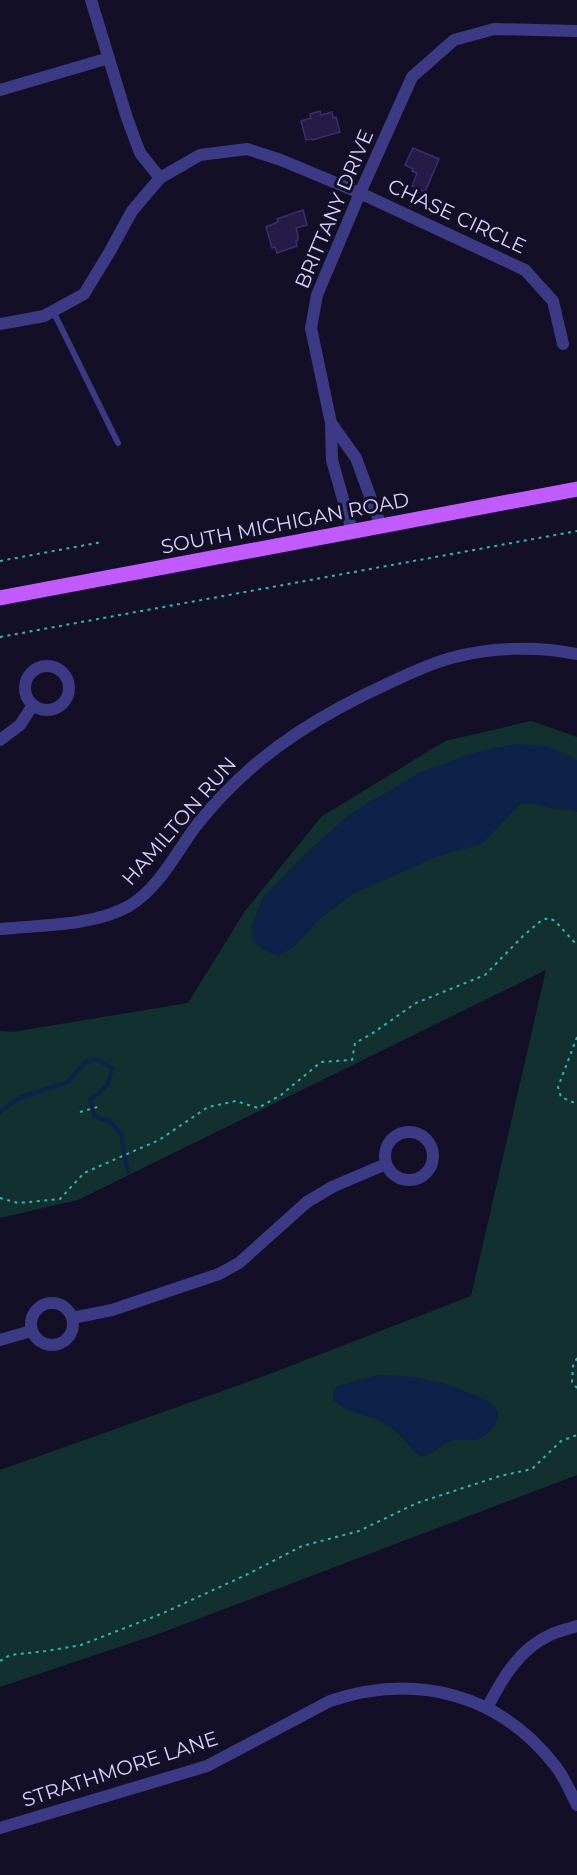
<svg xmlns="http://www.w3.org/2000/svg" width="577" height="1875" viewBox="0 0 577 1875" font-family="Montserrat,sans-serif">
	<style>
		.green { fill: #12302f }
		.water { fill: #0c2248 }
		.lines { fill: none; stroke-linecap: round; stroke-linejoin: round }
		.stream { stroke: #0c2248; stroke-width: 4 }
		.building { fill: #241b47; stroke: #3b2d73; stroke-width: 1.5 }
		.path { stroke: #2fb8b0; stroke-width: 2; stroke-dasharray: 3 4.5; stroke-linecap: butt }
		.lane { stroke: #3d3a85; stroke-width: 6 }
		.street { stroke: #3d3a85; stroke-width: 12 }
		.primary { stroke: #c25bff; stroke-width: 15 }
		.labels { text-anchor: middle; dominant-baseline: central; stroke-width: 6; stroke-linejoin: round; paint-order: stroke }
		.street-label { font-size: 20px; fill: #d9d4ff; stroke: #130f26 }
	</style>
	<rect width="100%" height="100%" fill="#130f26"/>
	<!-- green -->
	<path class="green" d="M531,721l46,16v738l-416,158 -161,54v-217l259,-92 212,-82 75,-326 -468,230 -78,18v-187l12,1 176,-29 57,-92 76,-94 124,-76z"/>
	<!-- water -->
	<path class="water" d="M515,744l32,2 30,14v52c-8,-4 -15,-1 -24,-3 -12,-3 -20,-7 -33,-5l-38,40 -46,13 -83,37 -36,27 -8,11 -17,16 -14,8 -16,-7 -9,-10 -1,-13 11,-29 41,-42 46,-41 69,-41 50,-19z
		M378,1375c36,1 55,3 89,17 13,5 23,7 31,20 2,11 -11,26 -22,28 -9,1 -16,-2 -25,1 -11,4 -16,13 -30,16 -14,-10 -19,-25 -38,-34 -16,-10 -37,-8 -50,-24v-6l4,-7z"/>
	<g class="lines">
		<!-- stream -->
		<path class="stream" d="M0,1112l19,-14 49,-16 16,-19 13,-4 15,9 -4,17 -18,15 4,16 16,5 11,13 7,38"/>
	</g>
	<!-- building -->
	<path class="building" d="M320,111l1,4 11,-3 1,6 3,-1 4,15 -27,8 -1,-1 -6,1 -5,-19 10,-3 -1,-4z
		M413,148l26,11 -14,33 -13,-6 5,-13 -5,-2 1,-2 -8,-4z
		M303,210l4,15 -11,3 2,7v5l-2,1 1,5 -20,7 -2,-6 -3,1 -6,-21 12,-5 -1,-3z"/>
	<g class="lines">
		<!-- path -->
		<path class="path" d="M0,561l102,-19
			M0,637l577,-106
			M577,1037l-19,50 3,10 16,7
			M80,1112l21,-6
			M0,1198l18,5 42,-4 24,-26 75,-33 49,-33 28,-6 22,7 23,-13 40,-33 31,-2 3,-17 15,-8 46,-32 69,-28 38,-39 19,-16 7,-2 6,3 22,24
			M577,1358l-4,8 -1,16 5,6
			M0,1661l10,-6 36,-4 35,-6 80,-31 87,-40 54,-28 57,-15 58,-28 83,-27 32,-7 29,-28 16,-6"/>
		<!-- lane -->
		<path class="lane" d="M53,311l65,132"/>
		<!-- street -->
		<path class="street" d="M91,0l36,118 13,35 20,25
			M0,90l109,-32
			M0,324l44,-8 40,-22 25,-41 23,-42 28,-33 40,-23 47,-6 34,11 79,33 165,77 28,31 10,43
			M331,424l1,36 20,71
			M381,526l-25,-68 -25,-35 -20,-95 6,-33 43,-102 52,-116 42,-37 40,-11 83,2
			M25 688a22 22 0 1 1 44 0a22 22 0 1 1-44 0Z
			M0,740l20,-15 13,-20
			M0,929c40,-4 94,-3 129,-23 31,-19 46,-52 67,-80 8,-10 17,-21 27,-31 46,-49 103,-83 164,-111 21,-10 42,-20 64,-26 40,-11 86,-12 126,-4
			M385 1156a24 24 0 1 1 48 0a24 24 0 1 1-48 0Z
			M31 1324a21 21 0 1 1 42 0a21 21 0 1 1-42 0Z
			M72,1318l40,-8 107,-36 20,-11 68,-61 25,-15 54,-23
			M0,1340l31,-9
			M487,1708c15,-29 32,-59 63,-73 8,-4 18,-6 27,-9
			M0,1828l207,-62 123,-65c87,-29 171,-7 227,67 8,11 14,25 20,37"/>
		<!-- primary -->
		<path class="primary" d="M0,598l577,-109"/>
	</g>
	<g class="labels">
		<!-- street labels -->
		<g class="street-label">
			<text transform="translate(334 209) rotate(-67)">BRITTANY DRIVE</text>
			<text transform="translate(457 216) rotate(25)">CHASE CIRCLE</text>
			<text transform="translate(285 523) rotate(-11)">SOUTH MICHIGAN ROAD</text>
			<text transform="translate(179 821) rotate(-49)">HAMILTON RUN</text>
			<text transform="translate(120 1769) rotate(-18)">STRATHMORE LANE</text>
		</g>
	</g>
</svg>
